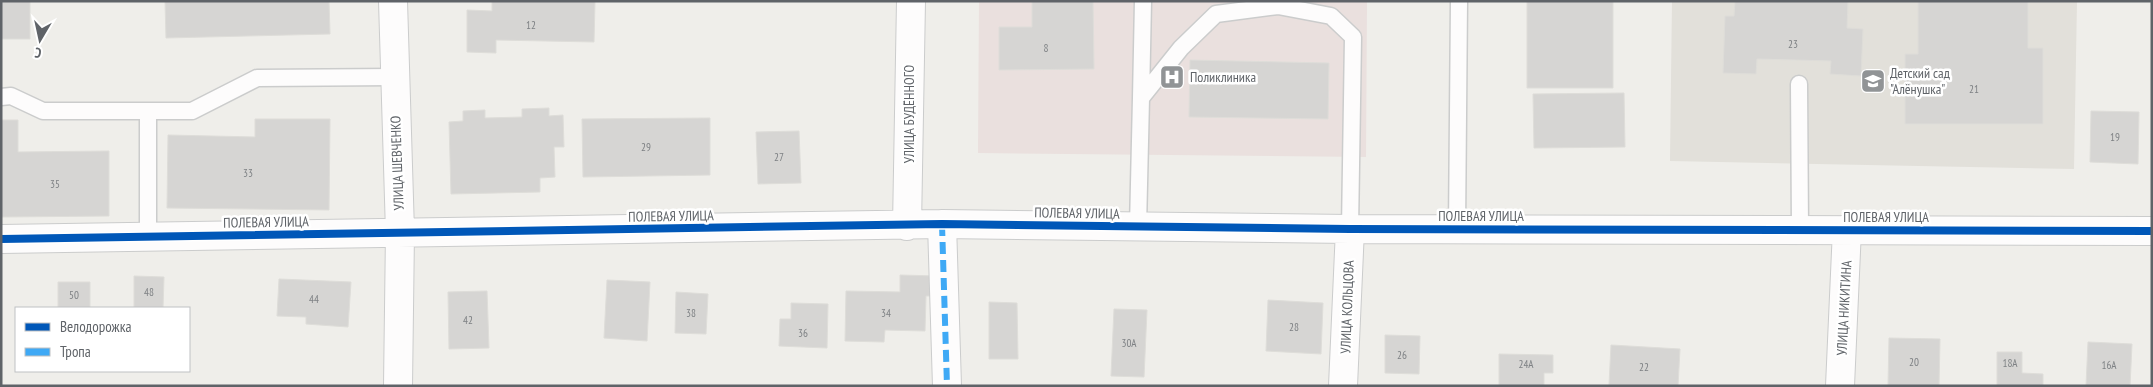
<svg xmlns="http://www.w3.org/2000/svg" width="2153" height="387" viewBox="0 0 2153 387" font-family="'PT Sans Narrow',sans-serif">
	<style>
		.education { fill: #e2e0da }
		.medical { fill: #eae0de }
		.building { fill: #d6d5d3; stroke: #deddd9 }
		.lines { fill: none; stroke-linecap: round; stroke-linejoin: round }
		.lane-casing { stroke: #cbcccc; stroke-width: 19 }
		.street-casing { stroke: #cbcccc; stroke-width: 30 }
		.lane { stroke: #fdfcfc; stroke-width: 16 }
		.street { stroke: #fdfcfc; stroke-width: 28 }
		.quiet { stroke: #3fa9f5; stroke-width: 6; stroke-dasharray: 12 6; stroke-linecap: butt }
		.cycleway-casing { stroke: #fff; stroke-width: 11 }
		.cycleway { stroke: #0057b8; stroke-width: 8 }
		.labels { text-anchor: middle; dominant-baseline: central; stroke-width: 5; stroke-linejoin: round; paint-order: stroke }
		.number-label { font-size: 11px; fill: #7e8184 }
		.poi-label { font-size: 14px; fill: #5f6368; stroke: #fff; text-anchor: start }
		.street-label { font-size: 14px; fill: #5f6368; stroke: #fff }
	</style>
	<rect width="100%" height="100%" fill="#efeeea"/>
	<!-- education -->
	<path class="education" d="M1672,1h405l-3,168 -404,-8z"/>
	<!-- medical -->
	<path class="medical" d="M979,1h388l-1,156 -388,-4z"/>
	<!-- building -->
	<path class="building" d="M1,1h29v38h-29z
		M165,1h164l1,33 -164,4z
		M492,1h103l-1,41 -98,-2v13l-29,-1v-42l25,1z
		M1032,1h61l1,68 -95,1v-43h33z
		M1527,1h86v87h-86z
		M1735,1h113l-1,27 16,1 -2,47 -31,-2 1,-13 -74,-2 -1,15 -33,-1 2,-57h9z
		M1918,1h110v47h15v76h-138v-70h13z
		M1190,60l139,3 -1,56 -139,-2z
		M1624,93l1,54 -91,1 -1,-54z
		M549,108v8l14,-1 1,32h-10l1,30 -15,1v14l-89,2 -2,-72 14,-1v-10l22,-1v8l37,-1v-8z
		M2091,111l48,1 -1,52 -48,-2z
		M710,118v57l-127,2 -1,-58z
		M255,119h75l-1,91 -162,-2 1,-73 87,2z
		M1,120h17v32l91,-1v65l-108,1z
		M799,131l2,52 -43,1 -2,-52z
		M900,275l36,1v20h-10l-1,35 -40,-1 -1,12 -39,-1 1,-50 54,1z
		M134,276l30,1 -1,31h-29z
		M279,279l72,3 -3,45 -42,-3v-7l-29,-1z
		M607,280l43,2 -3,59 -43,-3z
		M58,282h32v26h-32z
		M487,291l2,57 -40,1 -1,-57z
		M676,292l32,2 -2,40 -31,-1z
		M1268,300l55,3 -2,51 -55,-3z
		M989,302l28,1 1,56h-29z
		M791,303l37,1 -1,44 -48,-2 1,-27h11z
		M1114,309l33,1 -3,67 -33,-1z
		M1385,335l35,1 -1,38 -34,-1z
		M1889,338l51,1 -1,47h-51z
		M2088,342l44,2 -2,42h-44z
		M1611,345l69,4 -2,37 -69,-1z
		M1997,352h25v21l21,1v12h-46z
		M1499,354l54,1v18h-9v13h-45z"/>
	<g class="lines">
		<defs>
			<path id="lane" d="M1799,84l1,145
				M1,97l10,-1 32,15h149l65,-33 138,-1
				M1141,98l2,-97
				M148,111v126
				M1138,227l3,-129 40,-50 35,-34 62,-8 53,10 22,21 -3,192
				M1457,228l2,-227"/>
			<path id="street" d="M393,1l7,231 -2,154
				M942,224l5,162
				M907,226l4,-225
				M1,239l941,-15 408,5 802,2
				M1343,386l7,-157
				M1840,386l7,-157"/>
		</defs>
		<!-- lane casing -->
		<use href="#lane" class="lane-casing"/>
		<!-- street casing -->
		<use href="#street" class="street-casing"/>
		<!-- lane -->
		<use href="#lane" class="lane"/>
		<!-- street -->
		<use href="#street" class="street"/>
		<!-- quiet -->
		<path class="quiet" d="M942,224l5,162"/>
		<defs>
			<path id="cycleway" d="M1,239l941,-15 408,5 802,2"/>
		</defs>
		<!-- cycleway casing -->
		<use href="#cycleway" class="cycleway-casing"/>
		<!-- cycleway -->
		<use href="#cycleway" class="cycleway"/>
	</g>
	<!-- icons -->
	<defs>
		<symbol id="hospital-square" viewBox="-11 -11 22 22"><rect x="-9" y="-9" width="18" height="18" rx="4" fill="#919496" stroke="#fff"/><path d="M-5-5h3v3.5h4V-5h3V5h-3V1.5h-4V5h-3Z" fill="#fff"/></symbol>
		<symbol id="school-square" viewBox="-11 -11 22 22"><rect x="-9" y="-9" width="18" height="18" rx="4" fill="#919496" stroke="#fff"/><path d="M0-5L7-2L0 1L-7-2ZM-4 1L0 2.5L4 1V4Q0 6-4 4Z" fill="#fff"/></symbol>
	</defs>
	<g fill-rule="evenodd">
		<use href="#hospital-square" x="1158" y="63" width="28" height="28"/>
		<use href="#school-square" x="1859" y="67" width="28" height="28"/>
	</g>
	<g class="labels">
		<!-- number labels -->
		<g class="number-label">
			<text x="531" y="25">12</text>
			<text x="1793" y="44">23</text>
			<text x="1046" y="48">8</text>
			<text x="1974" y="89">21</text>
			<text x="2115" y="137">19</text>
			<text x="646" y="147">29</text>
			<text x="779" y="157">27</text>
			<text x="248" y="173">33</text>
			<text x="55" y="184">35</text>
			<text x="149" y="292">48</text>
			<text x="74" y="295">50</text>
			<text x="314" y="299">44</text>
			<text x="691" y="313">38</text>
			<text x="886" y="313">34</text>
			<text x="468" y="320">42</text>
			<text x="1294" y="327">28</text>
			<text x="803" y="333">36</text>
			<text x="1129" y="343">30А</text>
			<text x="1402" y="355">26</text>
			<text x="1914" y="362">20</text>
			<text x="2010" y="363">18А</text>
			<text x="1526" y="364">24А</text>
			<text x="2109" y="365">16А</text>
			<text x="1644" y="367">22</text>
		</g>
		<!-- poi labels -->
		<g class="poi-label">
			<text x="1890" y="73">Детский сад<tspan x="1890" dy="16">"Алёнушка"</tspan></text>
			<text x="1190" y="77">Поликлиника</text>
		</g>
		<!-- street labels -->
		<g class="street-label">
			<text transform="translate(909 114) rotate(-90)">УЛИЦА БУДЁННОГО</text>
			<text transform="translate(397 163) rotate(-92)">УЛИЦА ШЕВЧЕНКО</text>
			<text transform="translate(1077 213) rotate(1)">ПОЛЕВАЯ УЛИЦА</text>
			<text transform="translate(671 216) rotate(-1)">ПОЛЕВАЯ УЛИЦА</text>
			<text x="1481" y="216">ПОЛЕВАЯ УЛИЦА</text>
			<text x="1886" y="217">ПОЛЕВАЯ УЛИЦА</text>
			<text transform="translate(266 222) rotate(-1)">ПОЛЕВАЯ УЛИЦА</text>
			<text transform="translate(1347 307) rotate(-88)">УЛИЦА КОЛЬЦОВА</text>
			<text transform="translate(1844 308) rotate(-87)">УЛИЦА НИКИТИНА</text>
		</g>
	</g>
	<!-- border -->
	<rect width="2153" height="387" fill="none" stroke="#5f6368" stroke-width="5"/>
	<!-- legend -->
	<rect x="15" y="307" width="175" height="65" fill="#ffffff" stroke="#bfc1c3"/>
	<rect x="25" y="323" width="25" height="8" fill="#0057b8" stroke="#bfc1c3"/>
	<text x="60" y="332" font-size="15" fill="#5f6368">Велодорожка</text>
	<rect x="25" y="348" width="25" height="8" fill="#3fa9f5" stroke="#bfc1c3"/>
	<text x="60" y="357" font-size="15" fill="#5f6368">Тропа</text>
	<!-- north arrow -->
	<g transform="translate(40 40) rotate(189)" stroke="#ffffff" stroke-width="4" paint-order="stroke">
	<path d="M0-4L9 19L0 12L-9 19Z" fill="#5f6368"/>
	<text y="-8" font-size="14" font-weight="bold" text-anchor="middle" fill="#5f6368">С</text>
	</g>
</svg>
